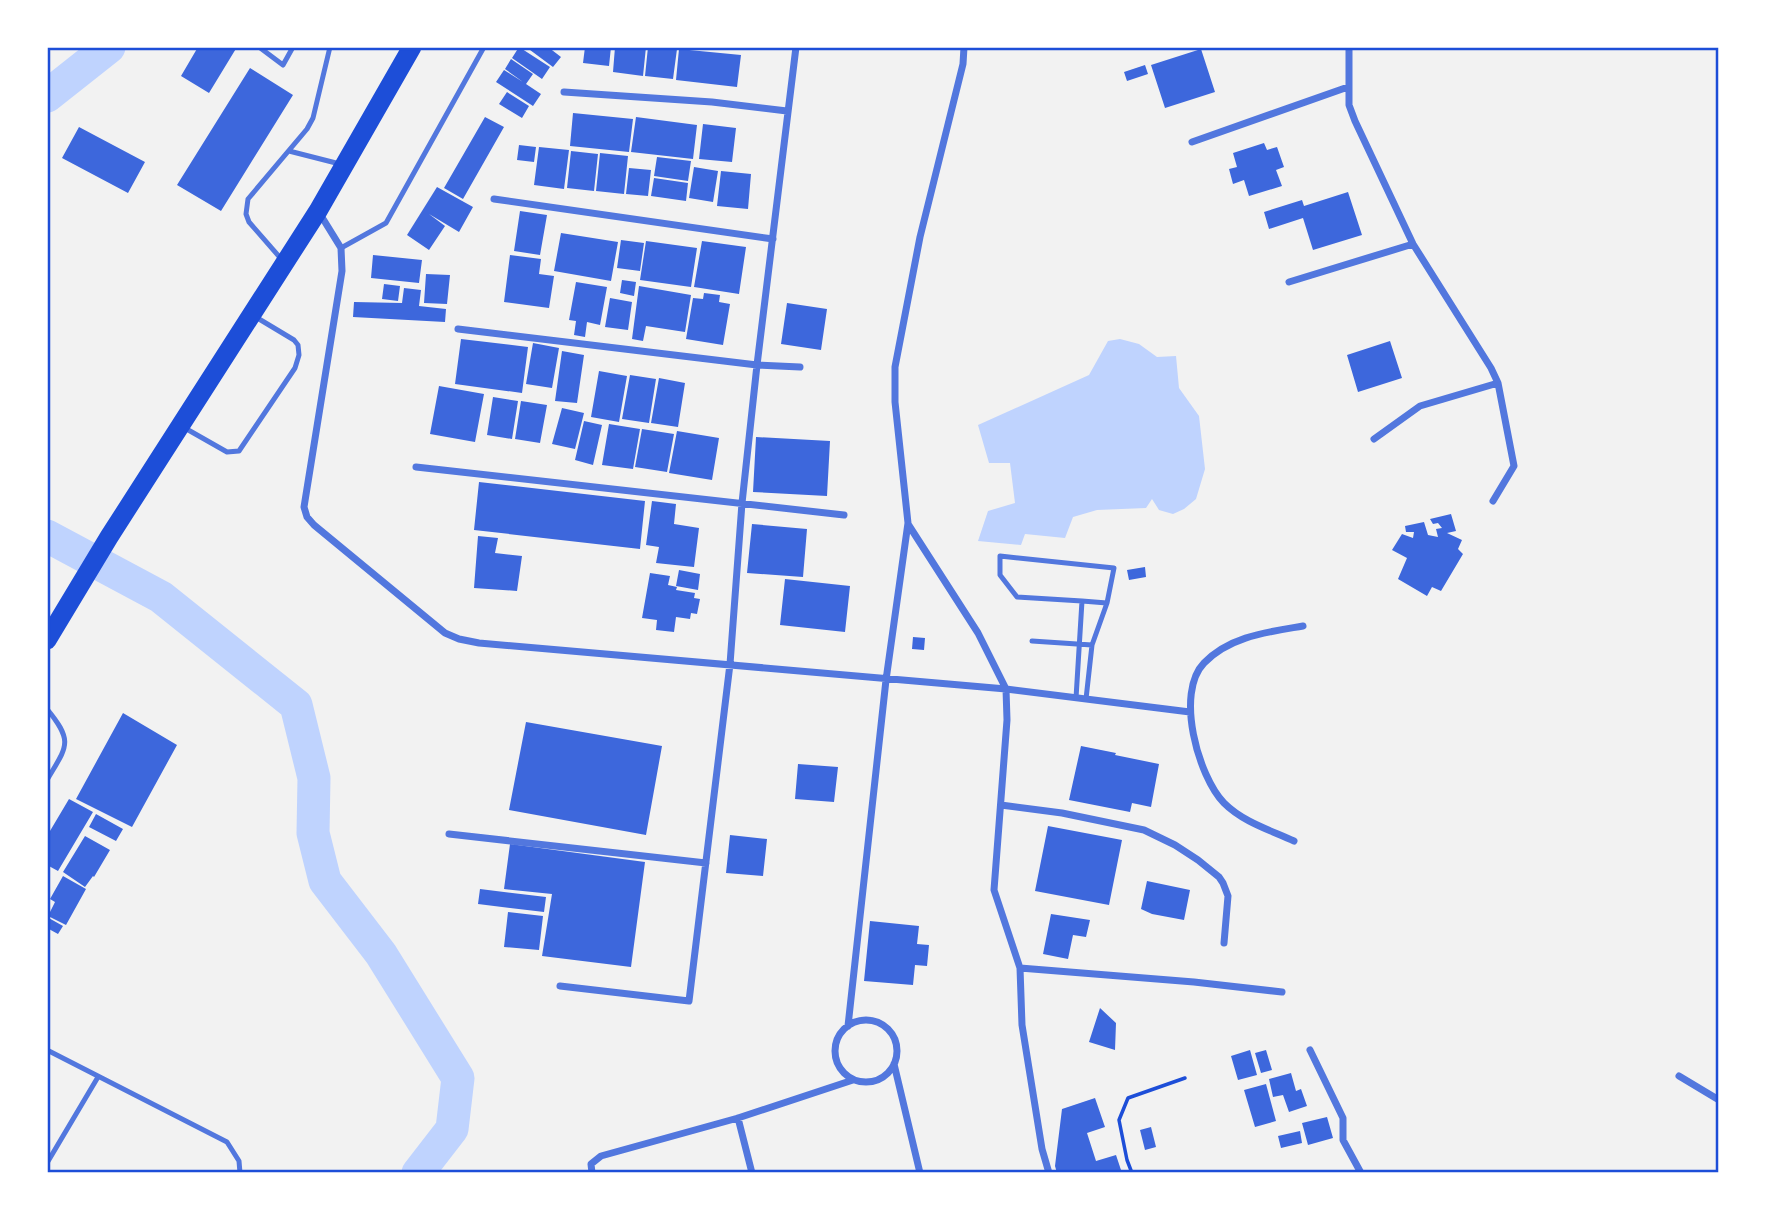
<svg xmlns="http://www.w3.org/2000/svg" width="1766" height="1220" viewBox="0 0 1766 1220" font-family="Raleway,sans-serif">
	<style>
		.water { fill: #bfd3fe }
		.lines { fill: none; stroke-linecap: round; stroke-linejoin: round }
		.river { stroke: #bfd3fe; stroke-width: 33 }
		.building { fill: #3d67dc }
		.path { stroke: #1d4ed8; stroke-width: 3.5 }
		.service { stroke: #5277de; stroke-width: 5 }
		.minor { stroke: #5277de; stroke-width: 7 }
		.trunk { stroke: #1d4ed8; stroke-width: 19 }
		.neatline { fill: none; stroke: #1d4ed8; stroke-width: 2.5 }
	</style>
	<rect width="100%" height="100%" fill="#f2f2f2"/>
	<!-- water -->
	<path class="water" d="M1120,339l19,5 18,13 19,-1 3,32 20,28 6,53 -9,30 -12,10 -11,5 -14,-4 -7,-11 -6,9 -49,2 -24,7 -8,21 -40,-4 -4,11 -43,-4 10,-30 27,-8 -5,-40h-21l-11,-38 111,-50 19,-34z"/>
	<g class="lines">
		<!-- river -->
		<path class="river" d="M47,96l62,-49
			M47,536l114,61 135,108 18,73 -1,55 12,48 56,73 77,124 -6,51 -34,44"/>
	</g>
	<!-- building -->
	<path class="building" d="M198,47h39l-28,46 -28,-17z
		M519,47l31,20 -8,12 -30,-21z
		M526,47h22l13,10 -8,10z
		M585,47h26l-2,19 -26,-3z
		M615,47h31l-3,29 -30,-4z
		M648,47l29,2 -4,30 -28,-3z
		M679,49l62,6 -4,32 -61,-7z
		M1201,49l14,43 -50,16 -14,-43z
		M511,59l22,15 -7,10 15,10 -8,12 -37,-24 8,-12 19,12 -18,-13z
		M1145,65l3,9 -21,7 -3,-9z
		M250,68l43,27 -72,116 -44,-26z
		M507,92l22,14 -7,12 -23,-14z
		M573,113l60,6 -4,33 -59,-6z
		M485,117l19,10 -41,72 -19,-11z
		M636,117l61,8 -4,34 -62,-7z
		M703,124l33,4 -4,34 -33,-3z
		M79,127l66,35 -17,31 -66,-35z
		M1264,143l3,7 10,-3 7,20 -8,3 6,16 -33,10 -5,-16 -11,4 -4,-15 8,-2 -4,-14z
		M519,145l17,2 -2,15 -17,-2z
		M539,147l30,3 -5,39 -30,-4z
		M571,151l27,3 -4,37 -27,-3z
		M600,153l28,3 -4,38 -28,-3z
		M657,157l34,4 -3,20 -34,-5z
		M694,167l24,4 -5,31 -24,-4z
		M629,168l22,2 -3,26 -22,-2z
		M721,171l30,3 -3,35 -31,-3z
		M654,178l34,5 -2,18 -35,-5z
		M437,187l36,20 -14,25 -30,-18 16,12 -16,24 -22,-15z
		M1348,192l14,43 -49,15 -10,-32 -34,11 -5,-17 38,-12 2,6z
		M520,211l27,4 -7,40 -26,-4z
		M561,233l57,9 -7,39 -57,-10z
		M621,240l23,3 -4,28 -23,-3z
		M646,241l51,7 -6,39 -51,-7z
		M702,241l44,6 -7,47 -45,-7z
		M373,255l49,5 -3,23 -48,-5z
		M510,255l31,4 -2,15 15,2 -5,32 -45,-6z
		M426,274l24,1 -3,29 -23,-1z
		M622,280l14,2 -2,14 -14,-3z
		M576,282l31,5 -7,38 -13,-3 -2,15 -11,-2 2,-14 -7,-1z
		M384,284l16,2 -2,15 -16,-2z
		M639,286l52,9 -6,37 -39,-6 -3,15 -11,-2z
		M404,288l17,2 -2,16 27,3 -1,13 -92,-5 1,-15 48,1z
		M704,293l16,2 -1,7 11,2 -7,41 -37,-6 7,-41 10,1z
		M610,298l22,4 -4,28 -23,-3z
		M787,303l40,6 -6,41 -40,-6z
		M461,339l67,8 -6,46 -67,-9z
		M1390,341l12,37 -44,14 -11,-37z
		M533,343l26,5 -7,40 -26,-4z
		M562,351l22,4 -7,48 -22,-2z
		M599,371l28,5 -8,46 -28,-5z
		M630,375l26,4 -7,44 -27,-4z
		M659,378l26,5 -7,44 -27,-4z
		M439,386l45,8 -9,48 -45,-8z
		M493,397l25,4 -6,38 -25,-4z
		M521,401l26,4 -7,38 -25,-4z
		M562,408l22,5 -9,36 -23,-5z
		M584,421l18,4 -9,40 -18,-5z
		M609,424l31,5 -7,40 -31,-4z
		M642,429l32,5 -7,38 -32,-5z
		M677,431l42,7 -7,42 -43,-7z
		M756,437l74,4 -3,55 -74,-4z
		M479,482l166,19 -5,48 -166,-19z
		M652,501l24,3 -2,20 25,4 -5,39 -38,-4 3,-16 -13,-2z
		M1451,514l5,17 -9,2 15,7 -4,9 5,5 -22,37 -9,-4 -5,9 -29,-17 9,-21 -15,-8 10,-16 11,4 1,-6h-8l-1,-6 19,-4 4,13 10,2 -2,-8 6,-1 -4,-5 -5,1 -3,-5z
		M752,524l55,5 -4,48 -56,-4z
		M478,536l20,2 -3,15 27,3 -5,35 -43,-3z
		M1145,567l1,10 -17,3 -2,-10z
		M679,570l21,4 -2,16 -22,-4z
		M650,573l20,3 -2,9 9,2 -1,3 19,3 -1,5 6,1 -3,15 -6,-1 -1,6 -14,-2 -2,15 -18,-2 1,-10 -15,-2z
		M785,579l65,7 -5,46 -65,-7z
		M913,637l12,1 -1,12 -12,-1z
		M123,713l54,32 -45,82 -56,-28z
		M526,722l136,24 -16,89 -137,-25z
		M1081,746l35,7 -1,2 44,9 -8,43 -19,-4 -2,9 -61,-12z
		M798,764l40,3 -4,35 -39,-3z
		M69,799l24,13 -35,59 -11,-6v-29z
		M96,814l27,15 -7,12 -27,-14z
		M1048,826l74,14 -13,65 -74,-14z
		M730,835l37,4 -4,37 -37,-3z
		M85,836l25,14 -16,27 -1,-1 -8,11 -22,-15z
		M510,844l135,18 -14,105 -89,-11 10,-62 -48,-5z
		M63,876l23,13 -20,36 -18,-9 7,-14 -5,-3z
		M1147,881l43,9 -6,30 -32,-6 -11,-5z
		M480,889l66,8 -2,15 -66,-8z
		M508,912l35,4 -4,34 -35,-3z
		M1051,914l39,6 -4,17 -13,-2 -5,24 -25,-5z
		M47,917l16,9 -5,8 -11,-6z
		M870,921l49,5 -2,18 12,1 -2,21 -12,-1 -2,20 -49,-4z
		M1100,1008l16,15 -1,27 -26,-8z
		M1250,1050l7,25 -19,5 -7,-24z
		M1266,1050l6,20 -11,3 -6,-20z
		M1291,1073l5,18 5,-2 6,17 -18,6 -6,-17 -10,2 -4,-18z
		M1266,1084l10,37 -21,6 -11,-37z
		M1095,1098l10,29 -18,6 9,28 20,-6 6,18h-65l-2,-7 7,-57z
		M1327,1117l6,21 -25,7 -6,-22z
		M1151,1127l5,20 -11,3 -5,-20z
		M1300,1131l2,12 -21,5 -3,-12z"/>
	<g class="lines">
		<!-- path -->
		<path class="path" d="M1132,1173l-5,-13 -8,-40 9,-22 57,-20"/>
		<!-- service -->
		<path class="service" d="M259,47l24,18 10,-18
			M289,151l51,13
			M341,248l45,-25 98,-176
			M283,261l-34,-39 -3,-8 2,-15 59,-70 6,-11 17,-71
			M183,427l44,25 12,-1 56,-83 4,-13 -1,-10 -4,-5 -40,-24
			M1082,601l25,2 -15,42 -6,54
			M1032,641l60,4
			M1076,698l6,-97 -65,-4 -17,-22v-19l114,12 -7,35
			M47,709c27,33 20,37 0,71
			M47,1050l180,92 12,19 1,12
			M47,1163l51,-86"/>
		<!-- minor -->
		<path class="minor" d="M1349,47v58l6,16 58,123 78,124 7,15 16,83 -21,35
			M564,92l148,10 75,9
			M1192,142l156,-55
			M494,199l279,40
			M320,214l21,34 1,23 -38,236 3,10 7,8 131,108 14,6 20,4 527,46 184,23
			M1289,282l124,-38
			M458,329l299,36 43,2
			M1374,439l46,-33 78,-23
			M416,467l428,48
			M908,524l70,109 28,56 1,31 -13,170 26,78 2,57 20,124 7,24
			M1001,805l61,8 82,17 31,15 23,15 21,17 4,6 5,13 -4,47
			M449,834l257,29
			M1294,841c-24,-11 -51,-19 -70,-38 -26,-27 -49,-110 -20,-140 26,-27 64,-31 99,-37
			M1020,968l174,14 88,10
			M560,986l129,15 41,-337 12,-161 15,-138 39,-318
			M835 1051a31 31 0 1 1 62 0a31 31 0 1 1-62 0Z
			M848,1026l38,-346 22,-157 -13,-121v-35l25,-130 43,-173 1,-17
			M1310,1050l33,68v22l18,33
			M894,1064l26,109
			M1679,1076l40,24
			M738,1118l14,55
			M592,1173l-1,-9 10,-8 137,-38 115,-38"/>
		<!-- trunk -->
		<path class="trunk" d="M47,640l62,-103 209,-326 94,-164"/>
	</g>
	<!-- border -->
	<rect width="1766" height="1220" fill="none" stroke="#ffffff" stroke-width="98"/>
	<rect x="49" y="49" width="1668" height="1122" class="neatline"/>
</svg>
